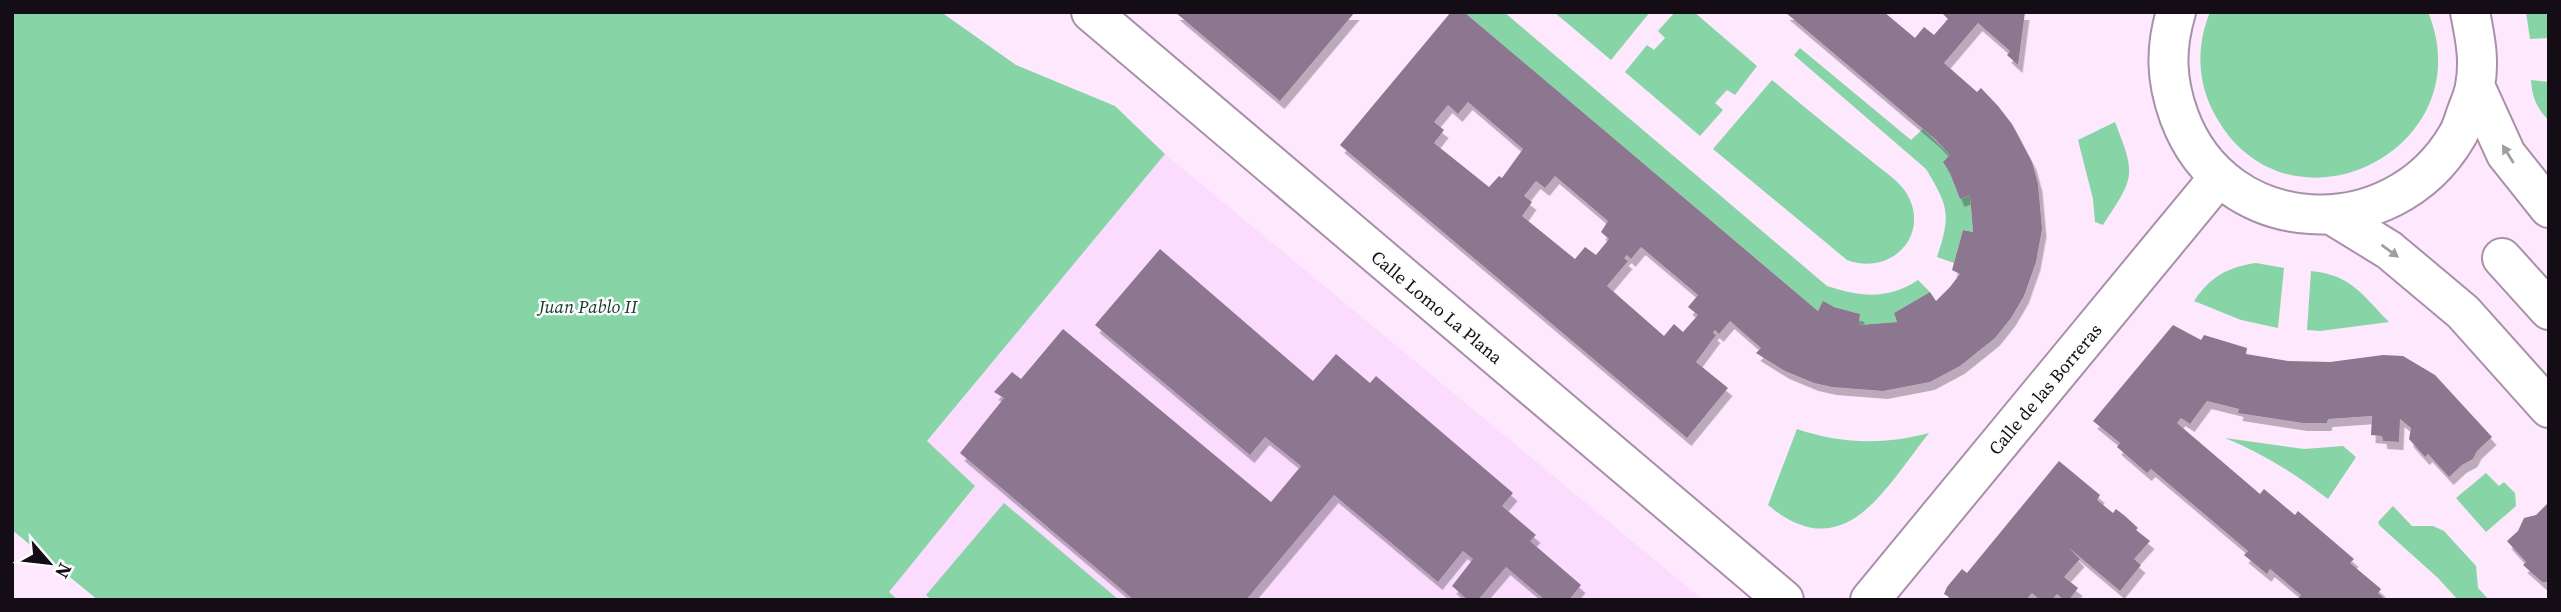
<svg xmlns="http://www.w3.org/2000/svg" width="2561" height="612" viewBox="0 0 2561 612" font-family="'Source Serif 4',serif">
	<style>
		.built { fill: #fbdcfe }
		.green { fill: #87d4a7 }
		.building { fill: #8d768f; fill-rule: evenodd; filter: url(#shadow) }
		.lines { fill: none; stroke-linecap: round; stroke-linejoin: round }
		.minor-casing { stroke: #a890aa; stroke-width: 42 }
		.minor { stroke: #fff; stroke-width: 38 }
		.oneway { fill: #a19ea2 }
		.labels { text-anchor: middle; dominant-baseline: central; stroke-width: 5; stroke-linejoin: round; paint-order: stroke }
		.park-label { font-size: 18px; font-style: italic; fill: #113b26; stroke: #fdfdfd }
		.street-label { font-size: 18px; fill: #150d16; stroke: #fdfdfd }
	</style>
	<defs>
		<filter id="shadow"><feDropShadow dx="4.5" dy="8" stdDeviation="0" flood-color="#0004"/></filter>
	</defs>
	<rect width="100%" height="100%" fill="#fde8fe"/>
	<!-- built -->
	<path class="built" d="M1165,154l538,446h-805l-9,-8 86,-106 -48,-44z"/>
	<!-- green -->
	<path class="green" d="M12,12h929l75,53 99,41 50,48 -238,287 48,45 -86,106 9,8h-800l-86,-70z
		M1464,12h40l323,274c33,11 61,14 91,-6l12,12 -36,21 3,9 -38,3 1,-11 -26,-7 -11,-5 -5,9z
		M1554,12h96l-39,48z
		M1675,12h19l63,54 -22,29 -8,-5 -12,13 8,7 -23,26 -75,-64 22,-27 7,5 11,-12 -7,-7z
		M2210,12h218c57,138 -141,235 -213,103 -18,-32 -19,-69 -5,-103z
		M2526,12h23v26l-19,1z
		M1800,48l111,92 12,-11 27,26 -1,16 11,28 10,-4 3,37 -10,-2 -9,33 -17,-6c14,-42 12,-50 -11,-88l-132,-114z
		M1772,80c32,27 64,53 97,79 11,10 28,20 36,32 28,42 -13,86 -58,69l-134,-111z
		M2531,80l18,2v39c-12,-13 -17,-23 -18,-41z
		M2115,122c21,54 20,54 -12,103l-8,-3 -2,-23 -15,-59z
		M2256,263l28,5 -6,60 -37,-8 -47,-19c16,-24 34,-34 62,-38z
		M2311,271c41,4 51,24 78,51l-69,9 -13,-1z
		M1797,429c44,15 87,16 132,4 -44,55 -84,136 -161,72z
		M2225,438l79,11 39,-3 13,11 -28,42c-32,-25 -66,-46 -103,-61z
		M2486,473l13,13 5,-4 11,11 1,13 -30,26 -30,-34z
		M1004,503l115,97h-187l-6,-5z
		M2393,506l19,20h21l11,5 32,35 2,22 11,12h-31l-20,-22 -58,-52 -2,-4z"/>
	<!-- building -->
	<path class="building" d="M1175,12h180l-75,89z
		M1451,12h13l354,299 5,-10 11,6 26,7 -1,11 38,-3 -3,-9 36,-21 6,9 14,-14 10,-13 -8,-4 11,-40 10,2 -3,-37 -10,4 -11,-28 -6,-9 7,-7 -14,-15 -151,-128h99l31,26 9,-11 10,8 14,-16 -7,-7h84l-7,53 -11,-10 3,-4 -32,-28 -34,40 33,29 4,-4 17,18 14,18 20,38 6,22 4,45 -6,33 -12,34 -13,22 -16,20 -35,28 -30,16 -47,9 -51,-4 -18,-4 -29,-12 -29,-18 5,-5 -31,-27 -11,13 -4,-4 -2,3 3,2 -20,27 32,26 -41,50 -347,-293zM1468,102l55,47 -21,29 -3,-2 -10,11 -55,-44 10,-13 -10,-8 14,-17 10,9zM1555,176l53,45 -7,11 8,7 -13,16 -11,-8 -10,12 -53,-43 10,-14 -8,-6 12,-15 9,7zM1641,247l57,48 -10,12 10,8 -15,17 -9,-8 -10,12 -57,-50 21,-25 -4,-3 3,-3 4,4z
		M1160,249l153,132 23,-27 34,29 6,-7 137,117 -11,13 34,29 -6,6 51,44 -12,15h-24l-39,-33 -28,33h-10l-16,-14 21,-27 -10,-8 -25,31 -104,-87 -88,105h-112l-174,-147 44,-55 -10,-6 18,-20 9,7 42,-50 208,173 30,-36 -36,-29 -15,18 -155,-130z
		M2173,325l28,15 3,-5 43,13 -1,6 42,7 42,1 53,-7 20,1 32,19 57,62 -15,14 -4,8 -11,6 -13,12 -21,-23 -3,3 -16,-18 2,-11 -11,-9 -1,23 -16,-1 -1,-5 -11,-1 1,-19 -44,3 -1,4h-24l-65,-10 1,-4 -32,-8 -17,23 -9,-6 -4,5 83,71 4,-5 31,26 3,-4 56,48 -4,4 31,26 -3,4 8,7h-89l4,-5 -31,-26 -3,5 -23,-19 4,-4 -97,-82 -4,4 -30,-26 3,-4 -27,-22z
		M2059,461l41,34 -3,5 16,13 3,-4 9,7 13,12 -2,2 14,11 -16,18 7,6 -21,26 -52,-44 12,12 -16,18 14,11 -9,12h-5l-7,-6 -5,6h-12l-8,-7 -6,7h-79l2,-3 -5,-3 3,-7 15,-18 5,4z
		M2549,502v80h-7l-19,-17 3,-3 -19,-21 11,-10 6,-13 12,-3z"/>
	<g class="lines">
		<defs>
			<path id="minor" d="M1091,12l693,588
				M2176,12c-11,37 -10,68 3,104 45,124 213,131 278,20 5,-8 7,-17 10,-25 3,-8 7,-17 8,-25 5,-25 0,-49 -5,-74
				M2475,86l31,68 43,54
				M2332,215l57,35 74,62 86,96
				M2502,258l47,52
				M1870,600l349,-423"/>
		</defs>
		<!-- minor casing -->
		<use href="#minor" class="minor-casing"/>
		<!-- minor -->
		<use href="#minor" class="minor"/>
	</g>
	<!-- one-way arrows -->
	<defs><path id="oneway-solid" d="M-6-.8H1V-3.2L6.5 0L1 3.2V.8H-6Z" transform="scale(1.75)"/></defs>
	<g class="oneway">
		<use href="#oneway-solid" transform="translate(2508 154) rotate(-122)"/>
		<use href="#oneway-solid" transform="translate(2390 251) rotate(36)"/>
	</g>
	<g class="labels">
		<!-- park labels -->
		<g class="park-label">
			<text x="588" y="306">Juan Pablo II</text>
		</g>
		<!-- street labels -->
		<g class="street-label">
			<text transform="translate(1437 307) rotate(40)">Calle Lomo La Plana</text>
			<text transform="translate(2045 389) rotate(-50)">Calle de las Borreras</text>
		</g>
	</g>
	<!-- border -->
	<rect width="2561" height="612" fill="none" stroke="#150d16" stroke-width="28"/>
	<!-- north arrow -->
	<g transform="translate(49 563) rotate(118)" stroke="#fdfdfd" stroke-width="5" paint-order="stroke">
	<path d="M0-5L12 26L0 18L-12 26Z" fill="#150d16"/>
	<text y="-10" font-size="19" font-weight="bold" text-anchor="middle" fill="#150d16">N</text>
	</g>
</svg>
